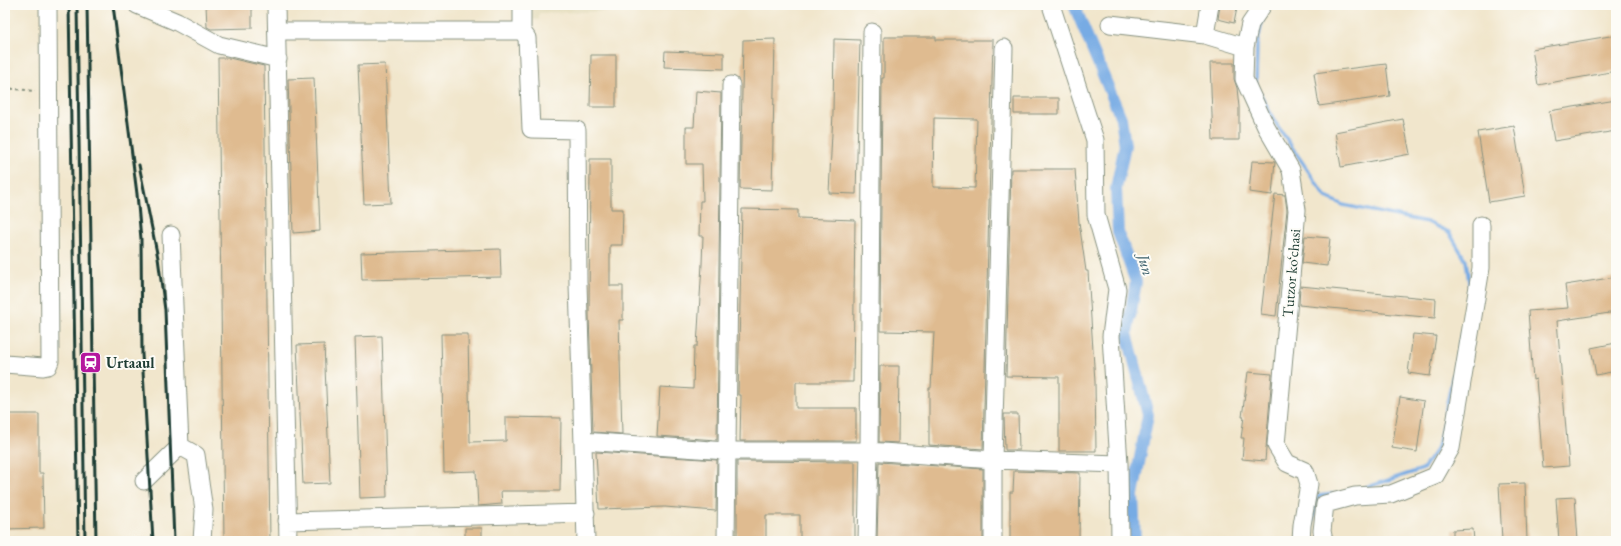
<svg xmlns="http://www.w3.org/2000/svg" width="1621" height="546" viewBox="0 0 1621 546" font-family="'EB Garamond',serif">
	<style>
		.built { fill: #e3dbba }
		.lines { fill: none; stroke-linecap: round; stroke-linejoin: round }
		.stream { stroke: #77abe4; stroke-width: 3.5 }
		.canal { stroke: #77abe4; stroke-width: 12 }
		.building { fill: #dfbb90; fill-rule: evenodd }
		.minor-casing { stroke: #889280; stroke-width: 19 }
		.path { stroke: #889280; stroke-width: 2; stroke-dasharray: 3 3; stroke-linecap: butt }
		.minor { stroke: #fff; stroke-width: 17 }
		.rail { stroke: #1f3d34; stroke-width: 3 }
		.labels { text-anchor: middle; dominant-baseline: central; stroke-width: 4; stroke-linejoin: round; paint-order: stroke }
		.street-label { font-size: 15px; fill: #1f3d34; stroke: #fdfcf7 }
		.poi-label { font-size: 15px; font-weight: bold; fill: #1f3d34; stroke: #fdfcf7; text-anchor: start }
		.water-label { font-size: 16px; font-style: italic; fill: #395e69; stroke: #fdfcf7 }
	</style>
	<rect width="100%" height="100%" fill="#fdfcf7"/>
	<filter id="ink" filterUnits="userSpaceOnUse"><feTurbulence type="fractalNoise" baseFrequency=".025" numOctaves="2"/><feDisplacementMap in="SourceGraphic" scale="8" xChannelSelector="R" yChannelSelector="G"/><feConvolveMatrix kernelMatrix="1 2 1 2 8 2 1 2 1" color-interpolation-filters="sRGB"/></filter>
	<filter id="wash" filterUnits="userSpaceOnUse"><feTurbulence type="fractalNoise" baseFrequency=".012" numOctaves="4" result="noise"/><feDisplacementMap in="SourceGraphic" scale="16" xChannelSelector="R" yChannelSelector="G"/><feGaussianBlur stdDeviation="0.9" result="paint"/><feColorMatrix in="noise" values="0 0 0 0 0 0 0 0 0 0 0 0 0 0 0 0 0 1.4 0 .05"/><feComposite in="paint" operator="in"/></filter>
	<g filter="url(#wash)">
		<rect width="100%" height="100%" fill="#f1e6cc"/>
		<!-- built -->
		<path class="built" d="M530,5h240v2l-231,6v7h-9z"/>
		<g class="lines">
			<!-- stream -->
			<path class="stream" d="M1256,86l1,-40 6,-29
				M1260,93l15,29 51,75 17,8 84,17 22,10 17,29 4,28
				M1364,488l59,-19 15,-22 24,-115
				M1310,541v-7l8,-38 15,-2"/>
			<!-- canal -->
			<path class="canal" d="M1074,5l47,113 4,27 -9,44 2,43 18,50 -9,51 21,82 -15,80 2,46"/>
		</g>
		<g id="blocks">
			<!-- building -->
			<path class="building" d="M206,5h46v23l-41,1 -4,-2z
				M1220,5l17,3 -3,15 -16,-4z
				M1616,35v36l-78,14 -6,-36z
				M884,37h52v3h57l-10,409 -54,-4v-57h2l3,-56 -54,-1 2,-253h2zM934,118l43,1 -2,69 -42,-1z
				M775,39l-3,151 -32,-1 3,-149z
				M834,39l26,1 -4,154 -27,-1 4,-80z
				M665,51l59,2v16l-60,-2z
				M591,55h25v52h-26z
				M218,58h11l35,8 6,475h-46z
				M1210,63h24v16l3,9 2,19v33h-26z
				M385,64l6,139 -27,1 -6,-139z
				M1386,64l4,32 -71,10 -5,-33z
				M314,78l6,153 -27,2 -5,-154z
				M696,91l25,2 -4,347 -60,-4 3,-49 33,2 1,-43h3l5,-82 1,-28h-4l1,-35h3l-1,-37h-16v-37h8z
				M1014,98h45v16h-45z
				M1616,100v31l-62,10 -5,-30z
				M1403,119l7,35 -69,13 -6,-35z
				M1514,126l11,70 -36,6 -11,-70z
				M590,159h21v50h12l-1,36h-12v41h13v34h-4l3,114 -29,-2 -4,-117z
				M1252,161l23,1 -3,33 -23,-3z
				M1011,169h64l4,53 7,49h2l7,111 1,69h-37v-74l-53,-1z
				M1275,194l10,1 2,15 -11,106 -15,-2z
				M742,209l56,1v8l57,2 -2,162h-57v26h60v33h-116l1,-46h-3z
				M1305,236l25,2 -3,28 -25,-3z
				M500,249l1,28 -139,3 -1,-27z
				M1616,277v35l-59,9 12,145 -26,2 -7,-89 -3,1 -5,-69 40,-3 -3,-23z
				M1300,286l136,13 -1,19 -136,-13z
				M441,334h27l2,108 36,-1v-24l55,1 -1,73h-59l1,13 -24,2 -2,-35 -32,1z
				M1413,334l23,2 -6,40 -22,-3z
				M382,336l5,161 -27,1 -5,-161z
				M1616,343v28l-20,4 -5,-27z
				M324,344l6,139 -27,1 -6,-139z
				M880,366h19l-1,77 -19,-1z
				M1248,372l24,2 -7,87 -23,-2 2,-21h-3l3,-21h-2z
				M1400,397l24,4 -7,51 -25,-4z
				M5,414h34v59h4l1,55 -39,1z
				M1004,414h14l1,36h-14z
				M596,452l121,8 -1,51 -51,-4 -66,2z
				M737,461l118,1v79h-55v-26h-34v26h-29z
				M879,462l104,7v72h-106z
				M1014,471l66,2 -1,68h-69v-49h3z
				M1525,483l2,58h-25l-3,-57z
				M1575,497l3,44h-19l-3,-43z
				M465,528h17v13h-17z
				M1473,529l1,12h-21v-11z"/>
		</g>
	</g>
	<g filter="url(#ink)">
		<use href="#blocks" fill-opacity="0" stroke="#889280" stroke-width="1"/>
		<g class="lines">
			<defs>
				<path id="minor" d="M137,5l40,17 42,23 59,14
					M276,5l12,536
					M522,5v26l5,7 4,91 46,1 1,154 8,257
					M1051,5l44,135 1,75 21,74 -6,47 8,128 1,77
					M1210,5l-5,30 40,12
					M1263,5l-13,19 -5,23 -1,32 22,48 25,43 6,40 -21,235 11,18 18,8 4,13 -7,41 -1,16
					M1110,24l95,11
					M277,31h245
					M171,235l9,211
					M5,364l38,3 5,-1 2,-5 -2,-356
					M583,441l143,10h143l124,9 126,4
					M144,481l36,-35 16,9 8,55 -2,31
					M287,521l299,-8
					M726,541l5,-456
					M867,541l2,-90 3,-419
					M993,541v-81l11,-412
					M1324,541l-2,-10 3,-27 30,-8 36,-2 44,-18 16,-28 30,-180v-43"/>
			</defs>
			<!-- minor casing -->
			<use href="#minor" class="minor-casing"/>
			<!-- path -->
			<path class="path" d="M5,88l30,3"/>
			<!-- minor -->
			<use href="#minor" class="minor"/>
			<!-- rail -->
			<path class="rail" d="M69,5l9,536
				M77,5l8,536
				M87,5l9,536
				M113,5l24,189 4,45 1,115 11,187
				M139,165l19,93 7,52 9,231"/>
		</g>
	</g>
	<!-- icons -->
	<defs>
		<symbol id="station-square" viewBox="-11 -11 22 22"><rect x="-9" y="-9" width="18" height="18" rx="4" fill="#b5179e" stroke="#fdfcf7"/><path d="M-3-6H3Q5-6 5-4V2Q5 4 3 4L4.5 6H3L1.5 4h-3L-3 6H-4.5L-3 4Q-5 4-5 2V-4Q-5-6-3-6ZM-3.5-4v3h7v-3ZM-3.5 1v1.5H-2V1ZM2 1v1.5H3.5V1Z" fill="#fff"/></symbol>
	</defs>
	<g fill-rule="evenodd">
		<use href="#station-square" x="78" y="350" width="25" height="25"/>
	</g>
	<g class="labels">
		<!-- street labels -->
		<g class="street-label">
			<text transform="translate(1291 273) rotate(-85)">Tutzor ko‘chasi</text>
		</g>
		<!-- poi labels -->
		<g class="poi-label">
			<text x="106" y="362">Urtaaul</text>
		</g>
		<!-- water labels -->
		<g class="water-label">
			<text transform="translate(1146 265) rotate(73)">Jun</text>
		</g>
	</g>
	<!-- margin -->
	<rect width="1621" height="546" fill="none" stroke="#fdfcf7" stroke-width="20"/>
</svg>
